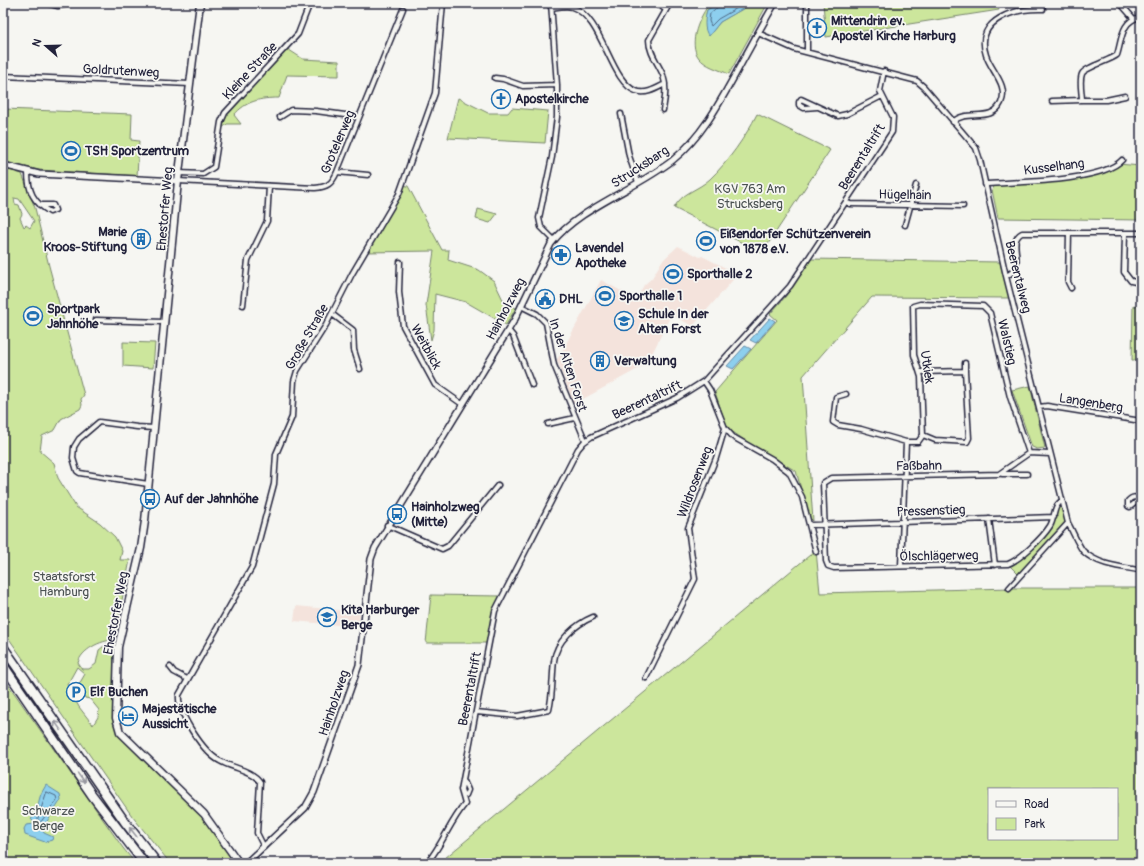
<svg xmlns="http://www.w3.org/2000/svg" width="1144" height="866" viewBox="0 0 1144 866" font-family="Pangolin,sans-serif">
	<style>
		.built { fill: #f4e3dc }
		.green { fill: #cce69c; stroke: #77846c; fill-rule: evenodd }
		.water { fill: #8dcfee; stroke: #628aa6 }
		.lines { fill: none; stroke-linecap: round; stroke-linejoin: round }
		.shore { stroke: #4d6783; stroke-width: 1 }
		.minor-casing { stroke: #22223b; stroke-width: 7 }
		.tertiary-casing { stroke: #22223b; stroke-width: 8 }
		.secondary-casing { stroke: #22223b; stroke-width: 9 }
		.motorway-casing { stroke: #22223b; stroke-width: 11 }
		.minor { stroke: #f6f6f2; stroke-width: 4 }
		.tertiary { stroke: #f6f6f2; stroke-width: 5 }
		.secondary { stroke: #f6f6f2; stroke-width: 6 }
		.motorway { stroke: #f6f6f2; stroke-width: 8 }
		.oneway { stroke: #9797a0 }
		.labels { text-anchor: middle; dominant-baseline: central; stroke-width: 3.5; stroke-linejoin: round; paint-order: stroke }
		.poi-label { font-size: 13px; font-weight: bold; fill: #22223b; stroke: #f6f6f2; text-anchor: start }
		.street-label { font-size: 13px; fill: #22223b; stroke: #f6f6f2 }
		.park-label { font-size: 13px; fill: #4c5353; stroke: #f6f6f2 }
	</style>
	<rect width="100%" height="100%" fill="#f6f6f2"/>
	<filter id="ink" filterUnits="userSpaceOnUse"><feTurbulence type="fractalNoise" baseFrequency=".025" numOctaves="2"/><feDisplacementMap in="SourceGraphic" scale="8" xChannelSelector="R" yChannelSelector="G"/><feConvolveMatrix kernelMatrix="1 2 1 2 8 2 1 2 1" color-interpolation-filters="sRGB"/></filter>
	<g filter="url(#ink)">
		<!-- built -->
		<path class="built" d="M678,246l22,11 2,-1 36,18 -45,52 -22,-11 -24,49 -73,40 -17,-44 44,-80 35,19 8,-14 8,-7 10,-17z
			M296,606l64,6 -2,15 -64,-6z"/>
		<!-- green -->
		<path class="green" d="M710,3h8l-11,7c-3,9 0,17 2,26l11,-14 33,-19h15l-39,71c-9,-4 -24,-8 -30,-16 -12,-15 1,-42 11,-55z
			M823,3h174l2,7 -173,27z
			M286,48l17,11 36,2v15l-52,-1 -8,23c-19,0 -33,3 -45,17l7,9h-14l-7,6 5,-17z
			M458,98l30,15h20l4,-5 36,3 -3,32 -97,-5z
			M3,107l1,2 128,5 -1,26 8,1 -2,35 -98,-6 -36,-8z
			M757,114l73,36 -68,103 -88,-45c8,-16 23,-17 36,-29 18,-17 36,-43 47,-65z
			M1118,164l23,2v54l-143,-2 -6,-28 4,-7 75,-5z
			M3,168l19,6 13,34 14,58 35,129 -3,4 1,6 -2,4 -19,10 -6,11 -13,6 -2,15 14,12 4,15 18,29 24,16 15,14 7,14 -2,9h10l-16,80c-13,0 -33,10 -36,23l4,6h7l7,-5 3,-14 9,-7h6l-1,70 3,18 93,92 27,40h-66l-38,-47 -129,-186zM14,198l5,1 15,22 -4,7 -4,-3 -2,2 -4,-9 2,-4 -3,-9 -4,-1zM77,667l8,7 -7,12 7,12 5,1 9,11 -1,7 -5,8 -14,-18 -12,-22z
			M402,185l6,1 34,64h7l-1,10 31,10 15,11 11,23 11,4 -10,17 -40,-23 -31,-8 -1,36 -3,10 -5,-35 8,-54 -69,1z
			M478,209l19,5 -7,9 -14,-4z
			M811,259l189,3 9,36 -137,-1 -69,79 10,145 -4,-4 -13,-46 -40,-23 -29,-20 -12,-36 62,-72 -7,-6 16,-18z
			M1133,306l8,1v53h-9z
			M123,342l32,1 -2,25 -30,-2z
			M1030,386l15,62 -8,1 -5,-2 -20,-57z
			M1057,505l5,1 6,17 -48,53 -12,-12 7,-3 34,-34z
			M816,550l4,43 192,-5h129v275h-702zM989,789h128v50h-128z
			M431,595l71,1 -5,10 -7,37h-64z
			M3,677l120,171 12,15h-132z"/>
		<!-- water -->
		<path class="water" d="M718,3h35l-33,19 -11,14c-6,-6 -4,-19 -2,-26z
			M770,318l5,3 -19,22 -6,-3z
			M745,346l6,3 -18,20 -6,-3z
			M46,785l14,9 1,6 -19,29 2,4 9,4 -1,3 -7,2 -20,-7 -1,-6 2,-4 9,-1 -4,-5c9,-7 6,-13 9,-22 1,-4 4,-8 6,-12z"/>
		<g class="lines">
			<!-- shore -->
			<path class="shore" d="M719,3l-1,4 -8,6 -1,8 2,5 7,-7 28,-16
				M47,792l9,4 1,4 -17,23 -2,-4z"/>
			<defs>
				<path id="minor" d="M47,3l11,3 17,-3
					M551,3l6,82v32l-5,40 -13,61 2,9 13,13
					M657,3l9,7
					M807,3v49
					M1120,3l14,16
					M551,8c7,-1 15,-3 21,-1 31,10 38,75 64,84 10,4 21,-3 29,-7
					M758,33l36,16 123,32 7,6 52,61 4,12 26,116 62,247c5,9 9,20 15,28 14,14 38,16 56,19l2,2
					M3,76l187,8
					M495,78l8,1 20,7 34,-1
					M1125,96l-19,4h-24c0,-7 -3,-19 0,-26 2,-6 29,-14 35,-19 5,-15 4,-35 24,-38
					M1052,101l30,-1
					M817,107l-13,1 -5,-3v-3l2,-3 37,17 9,-2 35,-18
					M663,110c2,-12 4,-23 0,-35 -5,-12 -14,-22 -14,-35l21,-37
					M621,114l8,42 9,26
					M280,117l11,-7 25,1 43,6
					M953,122c14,-14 38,2 48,-19 8,-18 -10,-32 -15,-48 -12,-36 30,-47 57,-46
					M28,172c0,19 5,30 22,40l5,-2 -2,-5h-13
					M337,172l31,3
					M179,173l24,1 11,-7 7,-45 4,-9 73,-79 12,-31
					M178,181l137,7c12,-1 17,-4 22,-16l66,-163
					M985,184c30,-2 117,-2 137,-24
					M846,202l4,2 113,2
					M905,225l11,-40
					M1069,233l-1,49 3,6
					M1125,234l-1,38 7,9 10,2
					M400,262l-1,30 4,34 32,59 27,19
					M1006,276c23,-10 -1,-34 16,-43h119
					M243,305l5,-45 19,-39 2,-35
					M521,306l16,8 9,9 8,42 31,75
					M332,314l21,16 1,20 6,19
					M96,320l69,2
					M508,330l5,6 19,49
					M920,372l45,-1v-8
					M846,394l-10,3 -3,25 5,3 23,4 45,13h12l5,-7 -2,-58 -7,-22 -1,-49 7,-2 63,2 7,7 20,84 19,56
					M1039,407l8,-1 94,15
					M548,424l27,-6
					M725,428l8,9 39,22 17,13 13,25 14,55
					M923,435l12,5 32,2 2,-4 -4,-67
					M1050,454l-21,-1 -30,21 -168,4 -8,5 3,78 2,5 6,2 174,-4c13,-5 35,-27 42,-38 5,-8 3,-21 12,-25
					M1002,474h25
					M148,484l-68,-11 -3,-2 -4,-13 1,-11 5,-8 20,-17 38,5 17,1
					M1140,499l-10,8 -2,-1v-5c4,-5 7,-4 12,-2h1
					M989,519l6,46
					M387,525l55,24 6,-3 50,-61
					M809,525l245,-8
					M901,566l5,-124
					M1009,588l59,-65
					M170,667l4,5 13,7
					M646,678l49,-99 -7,-51 28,-70 9,-30 -15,-38 -6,-9
					M476,712l41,4 32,-6c4,-16 3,-33 5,-49 2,-20 22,-37 39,-44
					M463,779l5,11 -2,5 -3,1
					M264,847l-7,-14 3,-51c-8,-12 -28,-14 -40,-21 -16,-8 -43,-48 -41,-66l73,-128 22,-83 2,-30 16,-37 2,-36 3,-10 29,-46 26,-51 47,-80 36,-101 8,-90
					M427,863c15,-18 23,-41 38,-59l-4,-14 34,-179 83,-162 6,-7 7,-5 86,-39 27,-17 86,-95 102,-154 1,-15 -13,-26 4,-20"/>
				<path id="tertiary" d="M3,165l36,9 139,7
					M246,863l59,-55 9,-16 45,-127 12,-106 4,-11 140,-229 36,-75c27,-36 86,-55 122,-84 28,-23 45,-54 62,-85 13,-24 26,-48 40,-72"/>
				<path id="secondary" d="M200,3l-22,178 -33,340 -4,27 -23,99 -2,71 4,14 84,82 35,49"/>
				<path id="motorway" d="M3,647l122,175 32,41
					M3,665l89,130 52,68"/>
			</defs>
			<!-- minor casing -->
			<use href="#minor" class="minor-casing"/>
			<!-- tertiary casing -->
			<use href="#tertiary" class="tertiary-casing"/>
			<!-- secondary casing -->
			<use href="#secondary" class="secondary-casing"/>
			<!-- motorway casing -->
			<use href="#motorway" class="motorway-casing"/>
			<!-- minor -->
			<use href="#minor" class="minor"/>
			<!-- tertiary -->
			<use href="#tertiary" class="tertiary"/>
			<!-- secondary -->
			<use href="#secondary" class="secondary"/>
			<!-- motorway -->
			<use href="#motorway" class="motorway"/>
		</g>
		<!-- one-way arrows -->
		<defs><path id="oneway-shaft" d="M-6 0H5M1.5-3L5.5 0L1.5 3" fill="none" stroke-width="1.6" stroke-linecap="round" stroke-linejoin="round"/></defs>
		<g class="oneway">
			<use href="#oneway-shaft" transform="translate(58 726) rotate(-125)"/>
			<use href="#oneway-shaft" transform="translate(81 778) rotate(55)"/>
			<use href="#oneway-shaft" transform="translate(133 832) rotate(-128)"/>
		</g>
	</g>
	<!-- icons -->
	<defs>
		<symbol id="church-ring" viewBox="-11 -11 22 22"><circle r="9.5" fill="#f6f6f2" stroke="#1f6fb2" stroke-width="1.5"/><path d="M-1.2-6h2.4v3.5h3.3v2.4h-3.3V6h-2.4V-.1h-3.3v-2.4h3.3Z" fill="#1f6fb2"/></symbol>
		<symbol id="stadium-ring" viewBox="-11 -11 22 22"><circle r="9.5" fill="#f6f6f2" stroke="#1f6fb2" stroke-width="1.5"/><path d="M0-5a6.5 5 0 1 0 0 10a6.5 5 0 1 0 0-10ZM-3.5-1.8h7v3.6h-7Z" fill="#1f6fb2"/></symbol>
		<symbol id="building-ring" viewBox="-11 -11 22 22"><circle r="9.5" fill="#f6f6f2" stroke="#1f6fb2" stroke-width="1.5"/><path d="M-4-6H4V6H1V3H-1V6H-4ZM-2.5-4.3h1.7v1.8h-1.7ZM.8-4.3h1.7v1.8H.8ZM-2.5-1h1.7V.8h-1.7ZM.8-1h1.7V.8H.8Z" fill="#1f6fb2"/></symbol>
		<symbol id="pharmacy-ring" viewBox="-11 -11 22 22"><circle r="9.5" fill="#f6f6f2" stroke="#1f6fb2" stroke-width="1.5"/><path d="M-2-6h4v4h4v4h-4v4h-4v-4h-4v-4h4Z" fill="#1f6fb2"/></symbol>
		<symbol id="civic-ring" viewBox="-11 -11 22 22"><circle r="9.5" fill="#f6f6f2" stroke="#1f6fb2" stroke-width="1.5"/><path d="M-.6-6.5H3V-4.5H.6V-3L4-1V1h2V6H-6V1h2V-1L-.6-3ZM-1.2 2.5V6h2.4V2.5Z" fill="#1f6fb2"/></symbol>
		<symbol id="school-ring" viewBox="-11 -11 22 22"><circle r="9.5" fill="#f6f6f2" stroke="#1f6fb2" stroke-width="1.5"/><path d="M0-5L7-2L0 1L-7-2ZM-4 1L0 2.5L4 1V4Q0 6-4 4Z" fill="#1f6fb2"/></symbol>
		<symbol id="bus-ring" viewBox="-11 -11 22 22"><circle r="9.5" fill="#f6f6f2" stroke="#1f6fb2" stroke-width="1.5"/><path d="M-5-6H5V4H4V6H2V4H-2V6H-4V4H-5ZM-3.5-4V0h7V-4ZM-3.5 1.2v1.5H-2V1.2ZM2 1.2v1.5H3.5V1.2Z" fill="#1f6fb2"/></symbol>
		<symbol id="parking-ring" viewBox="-11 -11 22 22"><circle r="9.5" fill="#f6f6f2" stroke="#1f6fb2" stroke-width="1.5"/><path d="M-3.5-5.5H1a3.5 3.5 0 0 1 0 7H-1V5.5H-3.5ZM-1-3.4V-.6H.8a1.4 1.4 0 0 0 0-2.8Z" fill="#1f6fb2"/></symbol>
		<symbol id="hotel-ring" viewBox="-11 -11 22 22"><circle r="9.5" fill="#f6f6f2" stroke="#1f6fb2" stroke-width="1.5"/><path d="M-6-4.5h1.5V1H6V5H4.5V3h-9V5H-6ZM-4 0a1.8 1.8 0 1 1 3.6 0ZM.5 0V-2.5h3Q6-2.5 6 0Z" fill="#1f6fb2"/></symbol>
	</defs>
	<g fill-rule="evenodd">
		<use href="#church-ring" x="806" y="17" width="22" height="22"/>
		<use href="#church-ring" x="490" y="88" width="22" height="22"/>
		<use href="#stadium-ring" x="60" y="140" width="22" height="22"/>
		<use href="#building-ring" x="130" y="228" width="22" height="22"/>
		<use href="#stadium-ring" x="695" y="230" width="22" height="22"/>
		<use href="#pharmacy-ring" x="550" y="244" width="22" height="22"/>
		<use href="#stadium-ring" x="662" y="263" width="22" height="22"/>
		<use href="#stadium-ring" x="594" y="285" width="22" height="22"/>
		<use href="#civic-ring" x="534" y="288" width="22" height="22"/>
		<use href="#stadium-ring" x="22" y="305" width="22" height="22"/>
		<use href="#school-ring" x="613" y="310" width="22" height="22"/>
		<use href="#building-ring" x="589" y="350" width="22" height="22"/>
		<use href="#bus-ring" x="139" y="488" width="22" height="22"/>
		<use href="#bus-ring" x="386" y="503" width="22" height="22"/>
		<use href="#school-ring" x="316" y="606" width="22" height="22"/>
		<use href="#parking-ring" x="65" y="681" width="22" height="22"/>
		<use href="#hotel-ring" x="117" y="705" width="22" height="22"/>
	</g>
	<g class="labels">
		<!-- poi labels -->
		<g class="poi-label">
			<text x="831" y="21">Mittendrin ev.<tspan x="831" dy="15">Apostel Kirche Harburg</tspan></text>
			<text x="515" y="99">Apostelkirche</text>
			<text x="85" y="151">TSH Sportzentrum</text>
			<text x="127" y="232" text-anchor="end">Marie<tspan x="127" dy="15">Kroos-Stiftung</tspan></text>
			<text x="720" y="234">Eißendorfer Schützenverein<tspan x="720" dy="15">von 1878 e.V.</tspan></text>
			<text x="575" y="248">Lavendel<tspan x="575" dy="15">Apotheke</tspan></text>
			<text x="687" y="274">Sporthalle 2</text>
			<text x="619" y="296">Sporthalle 1</text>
			<text x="559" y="299">DHL</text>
			<text x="47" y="309">Sportpark<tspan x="47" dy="15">Jahnhöhe</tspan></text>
			<text x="638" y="314">Schule In der<tspan x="638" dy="15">Alten Forst</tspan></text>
			<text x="614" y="361">Verwaltung</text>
			<text x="164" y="499">Auf der Jahnhöhe</text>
			<text x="411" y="507">Hainholzweg<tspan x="411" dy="15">(Mitte)</tspan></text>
			<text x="341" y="610">Kita Harburger<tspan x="341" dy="15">Berge</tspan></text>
			<text x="90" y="692">Elf Buchen</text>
			<text x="142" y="709">Majestätische<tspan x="142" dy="15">Aussicht</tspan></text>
		</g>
		<!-- street labels -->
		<g class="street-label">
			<text transform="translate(121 71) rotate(3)">Goldrutenweg</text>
			<text transform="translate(250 71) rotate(-47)">Kleine Straße</text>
			<text transform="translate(338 142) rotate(-67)">Grotelerweg</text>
			<text transform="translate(862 157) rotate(-58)">Beerentaltrift</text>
			<text transform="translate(640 167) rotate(-33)">Strucksbarg</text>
			<text transform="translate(1054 167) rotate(-7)">Kusselhang</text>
			<text transform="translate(905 195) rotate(1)">Hügelhain</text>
			<text transform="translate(165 209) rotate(-85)">Ehestorfer Weg</text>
			<text transform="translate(1018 277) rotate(76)">Beerentalweg</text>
			<text transform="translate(506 309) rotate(-62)">Hainholzweg</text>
			<text transform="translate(307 337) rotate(-60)">Große Straße</text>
			<text transform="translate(1007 342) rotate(77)">Walstieg</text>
			<text transform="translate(426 347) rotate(61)">Weitblick</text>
			<text transform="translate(568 365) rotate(72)">In der Alten Forst</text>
			<text transform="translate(927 367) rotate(81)">Utkiek</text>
			<text transform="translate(647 400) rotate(-25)">Beerentaltrift</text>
			<text transform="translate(1091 403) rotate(9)">Langenberg</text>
			<text transform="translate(919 466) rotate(-1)">Faßbahn</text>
			<text transform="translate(695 482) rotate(-69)">Wildrosenweg</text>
			<text transform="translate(931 511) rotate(-2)">Pressenstieg</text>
			<text transform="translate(939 556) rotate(-1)">Ölschlägerweg</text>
			<text transform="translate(116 613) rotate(-79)">Ehestorfer Weg</text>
			<text transform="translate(470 689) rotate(-79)">Beerentaltrift</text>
			<text transform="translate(334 703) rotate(-71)">Hainholzweg</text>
		</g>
		<!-- park labels -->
		<g class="park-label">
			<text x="750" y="189">KGV 763 Am<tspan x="750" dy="15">Strucksberg</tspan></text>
			<text x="64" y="577">Staatsforst<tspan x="64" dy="15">Hamburg</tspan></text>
			<text x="48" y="811">Schwarze<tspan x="48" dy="15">Berge</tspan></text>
		</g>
	</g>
	<!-- margin -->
	<rect width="1144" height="866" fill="none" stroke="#f6f6f2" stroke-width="16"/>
	<rect x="8" y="8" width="1128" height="850" fill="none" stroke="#22223b" stroke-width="1.5" filter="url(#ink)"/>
	<!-- legend -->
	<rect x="988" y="788" width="130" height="52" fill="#f6f6f2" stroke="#a1a1a9"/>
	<rect x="996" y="801" width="20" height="6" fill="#f6f6f2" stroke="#a1a1a9"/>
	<text x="1024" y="808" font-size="12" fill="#22223b">Road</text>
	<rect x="996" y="818" width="20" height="12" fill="#cce69c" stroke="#a1a1a9"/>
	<text x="1024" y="828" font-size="12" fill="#22223b">Park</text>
	<!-- north arrow -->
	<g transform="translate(46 46) rotate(290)" stroke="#f6f6f2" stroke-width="3" paint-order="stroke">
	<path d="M0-3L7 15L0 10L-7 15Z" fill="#22223b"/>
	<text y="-6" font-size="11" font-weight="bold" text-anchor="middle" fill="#22223b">N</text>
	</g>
</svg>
